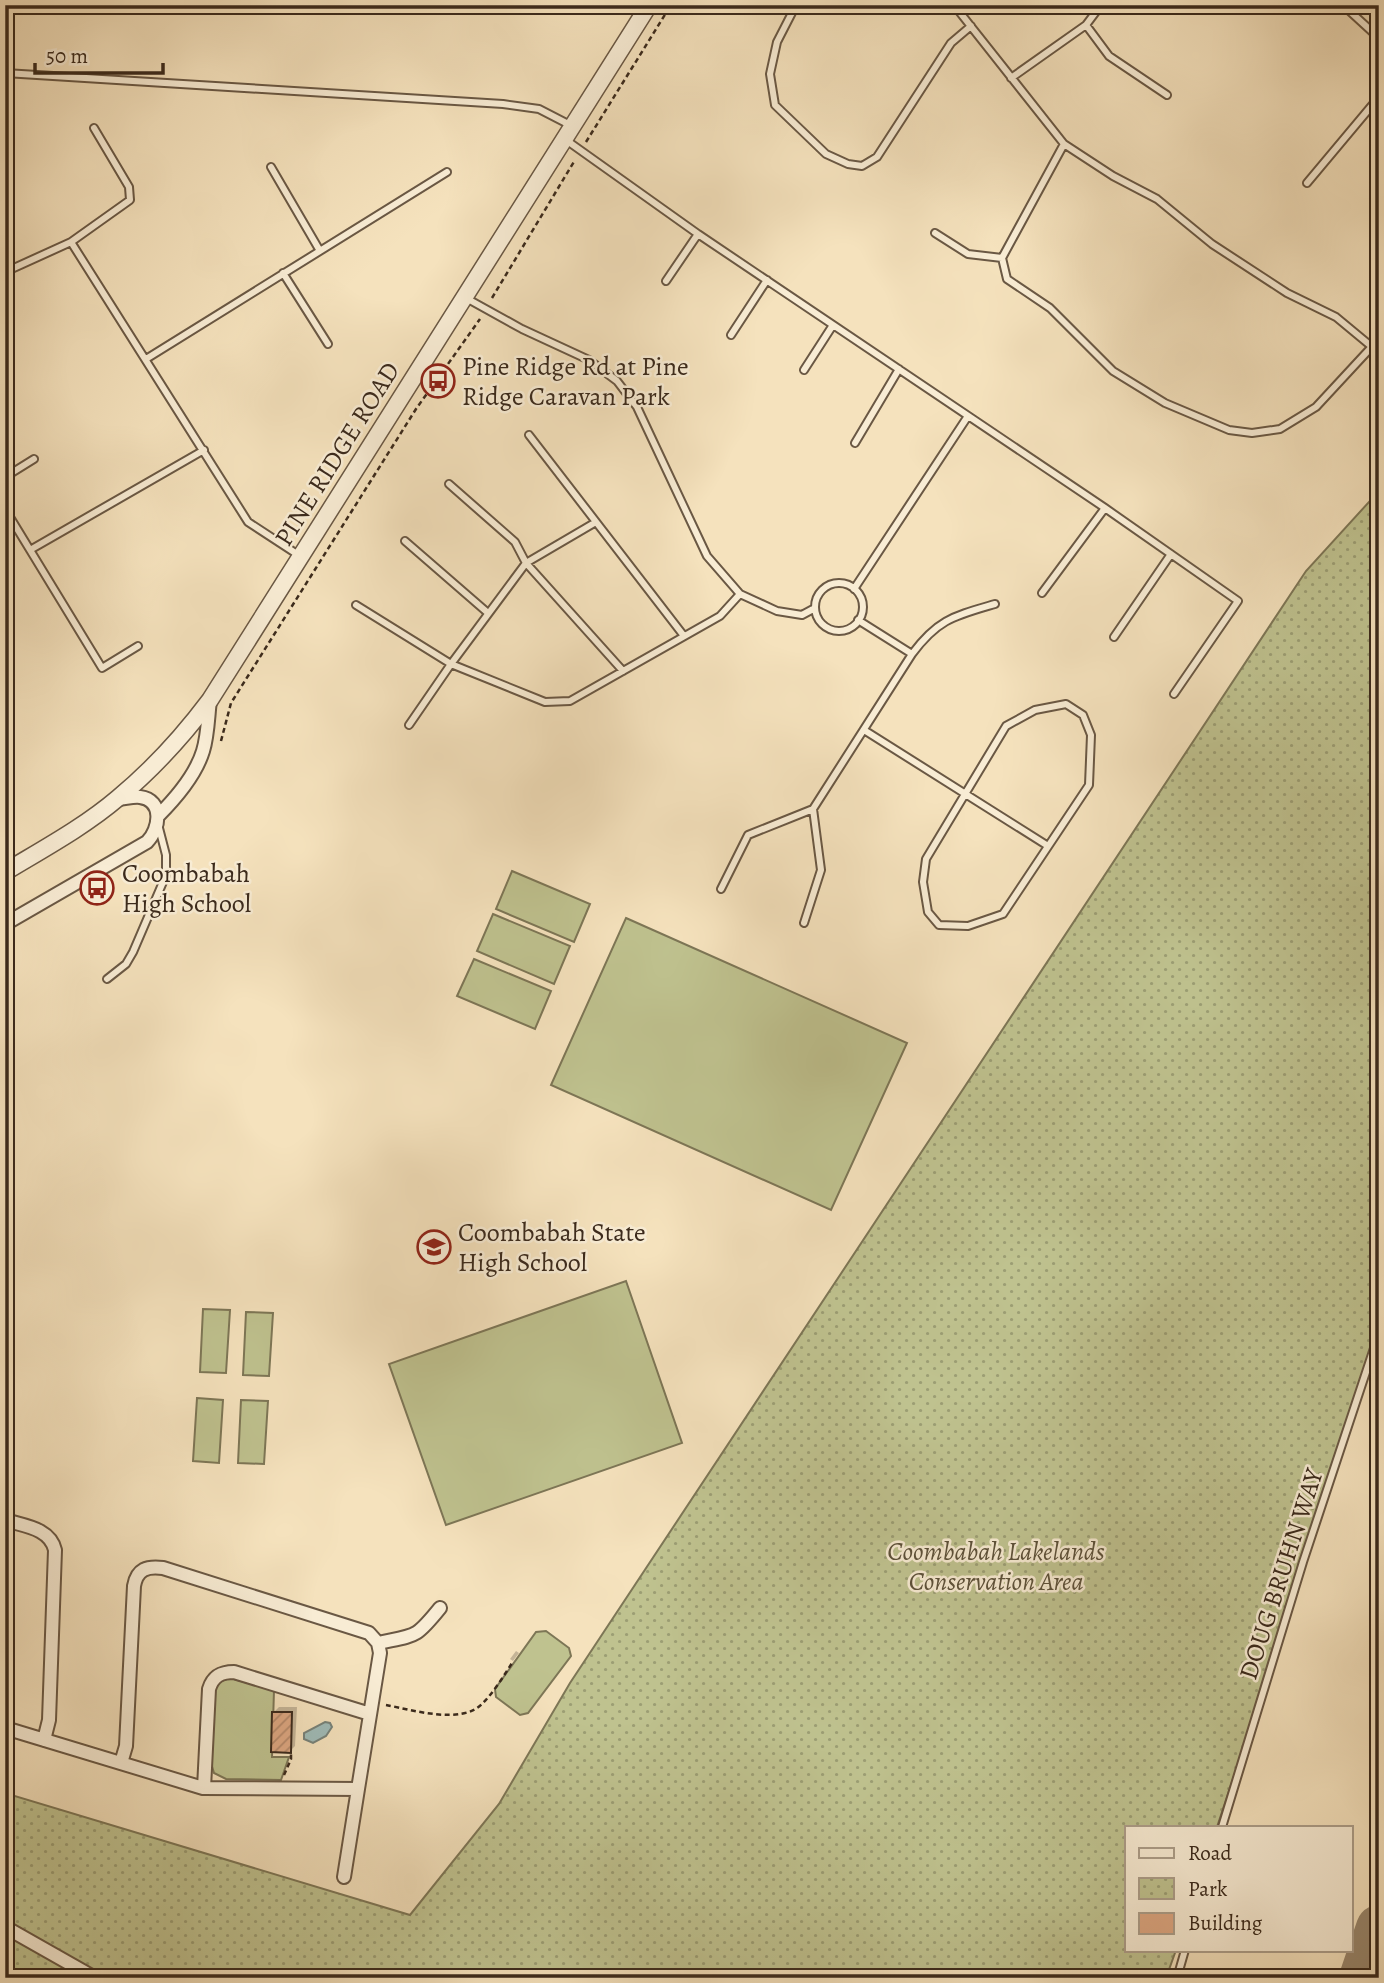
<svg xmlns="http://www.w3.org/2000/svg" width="1384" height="1983" viewBox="0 0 1384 1983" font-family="Alegreya,serif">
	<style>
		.grass { fill: #bfc28f; stroke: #7d7656; stroke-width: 2 }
		.park { fill: url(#park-dots); stroke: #7d7656; stroke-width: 2 }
		.water { fill: #9fbcb9; stroke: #77827a; stroke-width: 2 }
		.shadow { fill: #0003 }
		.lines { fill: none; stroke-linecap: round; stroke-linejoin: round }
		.taxiway { stroke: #98866c; stroke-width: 46 }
		.building { fill: url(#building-hatch); stroke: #3b2a1c; stroke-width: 2 }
		.service-casing { stroke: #6a5844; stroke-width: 10 }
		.minor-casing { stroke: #6a5844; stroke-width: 16 }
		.tertiary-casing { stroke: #6a5844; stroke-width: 19 }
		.path { stroke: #3b2a1c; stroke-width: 2.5; stroke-dasharray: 5 3.5; stroke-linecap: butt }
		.service { stroke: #f8ecd4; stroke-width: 6 }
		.minor { stroke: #f8ecd4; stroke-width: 12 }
		.tertiary { stroke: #f8ecd4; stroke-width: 16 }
		.labels { text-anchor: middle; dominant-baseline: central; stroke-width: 5; stroke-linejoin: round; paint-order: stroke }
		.poi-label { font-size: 26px; fill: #3b2a1c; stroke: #f8ecd4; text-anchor: start }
		.street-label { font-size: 26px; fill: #3b2a1c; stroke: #f8ecd4 }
		.park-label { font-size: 26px; font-style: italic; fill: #5c5039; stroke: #f8ecd4 }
	</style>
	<defs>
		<pattern id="park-dots" width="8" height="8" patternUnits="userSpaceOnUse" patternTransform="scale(1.75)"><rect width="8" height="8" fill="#bfc28f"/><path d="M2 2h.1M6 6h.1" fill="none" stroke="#9c9e74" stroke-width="1.8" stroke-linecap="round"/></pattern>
		<pattern id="building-hatch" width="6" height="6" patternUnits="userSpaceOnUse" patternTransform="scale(1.75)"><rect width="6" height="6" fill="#dda782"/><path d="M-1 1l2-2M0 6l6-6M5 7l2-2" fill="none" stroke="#b4886a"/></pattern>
	</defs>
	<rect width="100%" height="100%" fill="#f5e2bd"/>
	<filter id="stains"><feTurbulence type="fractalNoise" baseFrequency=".00286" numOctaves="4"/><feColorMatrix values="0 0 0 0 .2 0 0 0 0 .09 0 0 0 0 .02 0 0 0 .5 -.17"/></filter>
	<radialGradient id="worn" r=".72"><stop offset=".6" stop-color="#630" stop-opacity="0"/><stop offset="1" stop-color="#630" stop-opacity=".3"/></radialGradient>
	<!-- grass -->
	<path class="grass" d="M512,871l78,33 -16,38 -78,-33z
		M493,914l77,32 -16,38 -77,-33z
		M626,918l281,125 -76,167 -280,-125z
		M474,959l77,32 -16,38 -78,-33z
		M626,1281l56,162 -236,82 -57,-161z
		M203,1309l27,1 -4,63 -26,-1z
		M246,1312l27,1 -4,63 -26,-1z
		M197,1398l26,2 -4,63 -26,-2z
		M241,1400l27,1 -4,63 -26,-1z
		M546,1631l23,17 2,8 -43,57 -8,2 -24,-18 -1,-8 41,-57z
		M230,1678l44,12 -2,67h17l-8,23 -55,-1 -12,-6 -3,-10 2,-73 5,-8z"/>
	<!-- park -->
	<path class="park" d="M1379,491v851l-162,485h-90v123h49l-10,28h-1161v-185l405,122 89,-111 71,-121 736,-1112z"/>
	<!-- water -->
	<path class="water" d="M325,1722l5,1 2,4 -6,9 -13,7 -9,-4v-6z"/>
	<!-- shadow -->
	<path class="shadow" d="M516,1651l3,2 -6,8 -3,-2z
		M279,1707h18l-2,39 -5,5 -16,-39z"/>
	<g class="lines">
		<!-- taxiway -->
		<path class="taxiway" d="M1362,1978l17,-50"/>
	</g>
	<!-- building -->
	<path class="building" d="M272,1712h20l-1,41 -20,-1z"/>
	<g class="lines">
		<defs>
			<path id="service" d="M796,5l-19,37 -7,32 5,31 51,49 22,10 14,2 15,-9 74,-114 20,-17
				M954,5l110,139 49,32 44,23 55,45 75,49 49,24 35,29
				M1343,5l36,33
				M1086,25l23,31 58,39
				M5,73l498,31 36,5 33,17
				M1011,78l75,-53 15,-20
				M566,140l132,94 407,274 133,93 -64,93
				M1064,144l-62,114 5,21 43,29 63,63 52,32 64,27 23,3 28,-4 36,-22 63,-68
				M271,167l49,84
				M1307,183l72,-86
				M935,233l33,21 34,4
				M71,242l177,280 52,34
				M5,272l66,-30 59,-42 -1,-13 -35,-59
				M283,273l45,71
				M666,281l32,-47
				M466,298l56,31 67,31 28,21 20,26 70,149 33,38 37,17 25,4 13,-7
				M731,335l36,-55
				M146,359l301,-187
				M804,370l29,-45
				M529,435l155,201
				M855,443l44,-74
				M5,477l29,-18
				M449,484l66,58 11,21 97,108
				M5,509l97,159 36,-22
				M405,541l83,72
				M30,550l174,-100
				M815 607a24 24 0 1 1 48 0a24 24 0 1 1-48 0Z
				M854,589l114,-173
				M1042,593l63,-85
				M356,605l95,59 94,38 25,-1 150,-85 20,-22
				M858,620l54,34
				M1114,637l57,-83
				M1066,704l17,11 8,20 -2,50 -86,129 -35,12 -29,-1 -11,-13 -5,-30 3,-23 80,-133 29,-16z
				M409,725l42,-61 75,-101 70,-41
				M864,730l184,116
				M721,889l27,-54 65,-26 99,-155c26,-35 42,-38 83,-50
				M804,923l17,-53 -8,-61
				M107,979l19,-15 7,-12 33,-77v-20l-7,-27
				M1222,1827l81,-265 76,-229
				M1177,1978l8,-28"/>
			<path id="minor" d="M158,816c17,-17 38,-42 45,-65 5,-16 5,-35 7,-51
				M5,924l142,-82c13,-13 17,-42 -7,-45 -7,-1 -16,2 -23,2
				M5,1520c19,6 45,8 50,30l-6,170 -5,20
				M5,1728l198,60 155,1 22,-136 -2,-10c38,-8 37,-4 62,-35
				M121,1763l5,-17 8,-160c3,-17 13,-20 29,-18l206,65 9,10
				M204,1788l5,-99c4,-13 12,-17 25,-17l136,42
				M344,1877l14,-88
				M5,1927l90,51"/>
			<path id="tertiary" d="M5,872c38,-23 79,-45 113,-74 35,-29 65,-62 92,-98l439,-695"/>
		</defs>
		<!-- service casing -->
		<use href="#service" class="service-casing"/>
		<!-- minor casing -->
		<use href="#minor" class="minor-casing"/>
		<!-- tertiary casing -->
		<use href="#tertiary" class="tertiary-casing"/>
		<!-- path -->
		<path class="path" d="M586,142l85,-137
			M492,298l83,-138
			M221,741l10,-38 185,-294 64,-90
			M386,1705c27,5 75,20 96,-1 12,-12 21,-27 30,-41
			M284,1775l7,-16v-6"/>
		<!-- service -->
		<use href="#service" class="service"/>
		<!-- minor -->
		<use href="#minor" class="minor"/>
		<!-- tertiary -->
		<use href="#tertiary" class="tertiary"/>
	</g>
	<!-- icons -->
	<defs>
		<symbol id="bus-ring" viewBox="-11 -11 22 22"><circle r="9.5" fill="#f8ecd4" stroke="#8f2418" stroke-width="1.5"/><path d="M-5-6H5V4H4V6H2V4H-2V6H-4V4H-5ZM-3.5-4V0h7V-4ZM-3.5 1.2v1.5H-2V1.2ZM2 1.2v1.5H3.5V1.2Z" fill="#8f2418"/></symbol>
		<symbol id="school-ring" viewBox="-11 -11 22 22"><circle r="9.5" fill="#f8ecd4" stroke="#8f2418" stroke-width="1.5"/><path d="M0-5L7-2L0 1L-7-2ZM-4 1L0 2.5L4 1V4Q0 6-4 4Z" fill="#8f2418"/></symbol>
	</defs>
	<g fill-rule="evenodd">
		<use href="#bus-ring" x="419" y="362" width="38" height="38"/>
		<use href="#bus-ring" x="78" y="869" width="38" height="38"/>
		<use href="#school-ring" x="415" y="1228" width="38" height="38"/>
	</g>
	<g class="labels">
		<!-- poi labels -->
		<g class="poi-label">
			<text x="462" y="366">Pine Ridge Rd at Pine<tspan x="462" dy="30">Ridge Caravan Park</tspan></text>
			<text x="122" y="873">Coombabah<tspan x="122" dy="30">High School</tspan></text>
			<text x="458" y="1232">Coombabah State<tspan x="458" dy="30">High School</tspan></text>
		</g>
		<!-- street labels -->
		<g class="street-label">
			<text transform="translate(337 454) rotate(-58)">PINE RIDGE ROAD</text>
			<text transform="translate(1281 1574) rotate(-72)">DOUG BRUHN WAY</text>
		</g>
		<!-- park labels -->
		<g class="park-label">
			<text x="996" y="1551">Coombabah Lakelands<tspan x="996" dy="30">Conservation Area</tspan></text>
		</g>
	</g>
	<!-- margin -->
	<rect width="1384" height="1983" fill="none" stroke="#f5e2bd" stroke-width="28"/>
	<rect x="7" y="7" width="1370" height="1969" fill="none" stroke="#3b2a1c" stroke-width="3.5"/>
	<rect x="14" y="14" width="1356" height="1955" fill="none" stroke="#3b2a1c" stroke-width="2"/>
	<!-- legend -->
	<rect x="1125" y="1826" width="228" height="126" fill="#f8ecd4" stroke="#ac9e8a" stroke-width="2"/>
	<rect x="1139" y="1848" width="35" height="10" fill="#f8ecd4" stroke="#ac9e8a" stroke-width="2"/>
	<text x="1188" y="1860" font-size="21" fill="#3b2a1c">Road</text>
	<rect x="1139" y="1878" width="35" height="21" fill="url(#park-dots)" stroke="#ac9e8a" stroke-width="2"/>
	<text x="1188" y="1896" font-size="21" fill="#3b2a1c">Park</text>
	<rect x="1139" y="1913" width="35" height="21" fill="#dda782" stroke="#ac9e8a" stroke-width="2"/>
	<text x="1188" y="1930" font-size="21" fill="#3b2a1c">Building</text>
	<!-- scale -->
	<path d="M35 63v10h128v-10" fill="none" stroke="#3b2a1c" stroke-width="3.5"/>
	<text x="46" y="63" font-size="21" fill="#3b2a1c" stroke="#f8ecd4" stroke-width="5" paint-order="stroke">50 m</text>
	<rect width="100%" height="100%" filter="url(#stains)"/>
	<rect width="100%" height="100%" fill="url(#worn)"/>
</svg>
